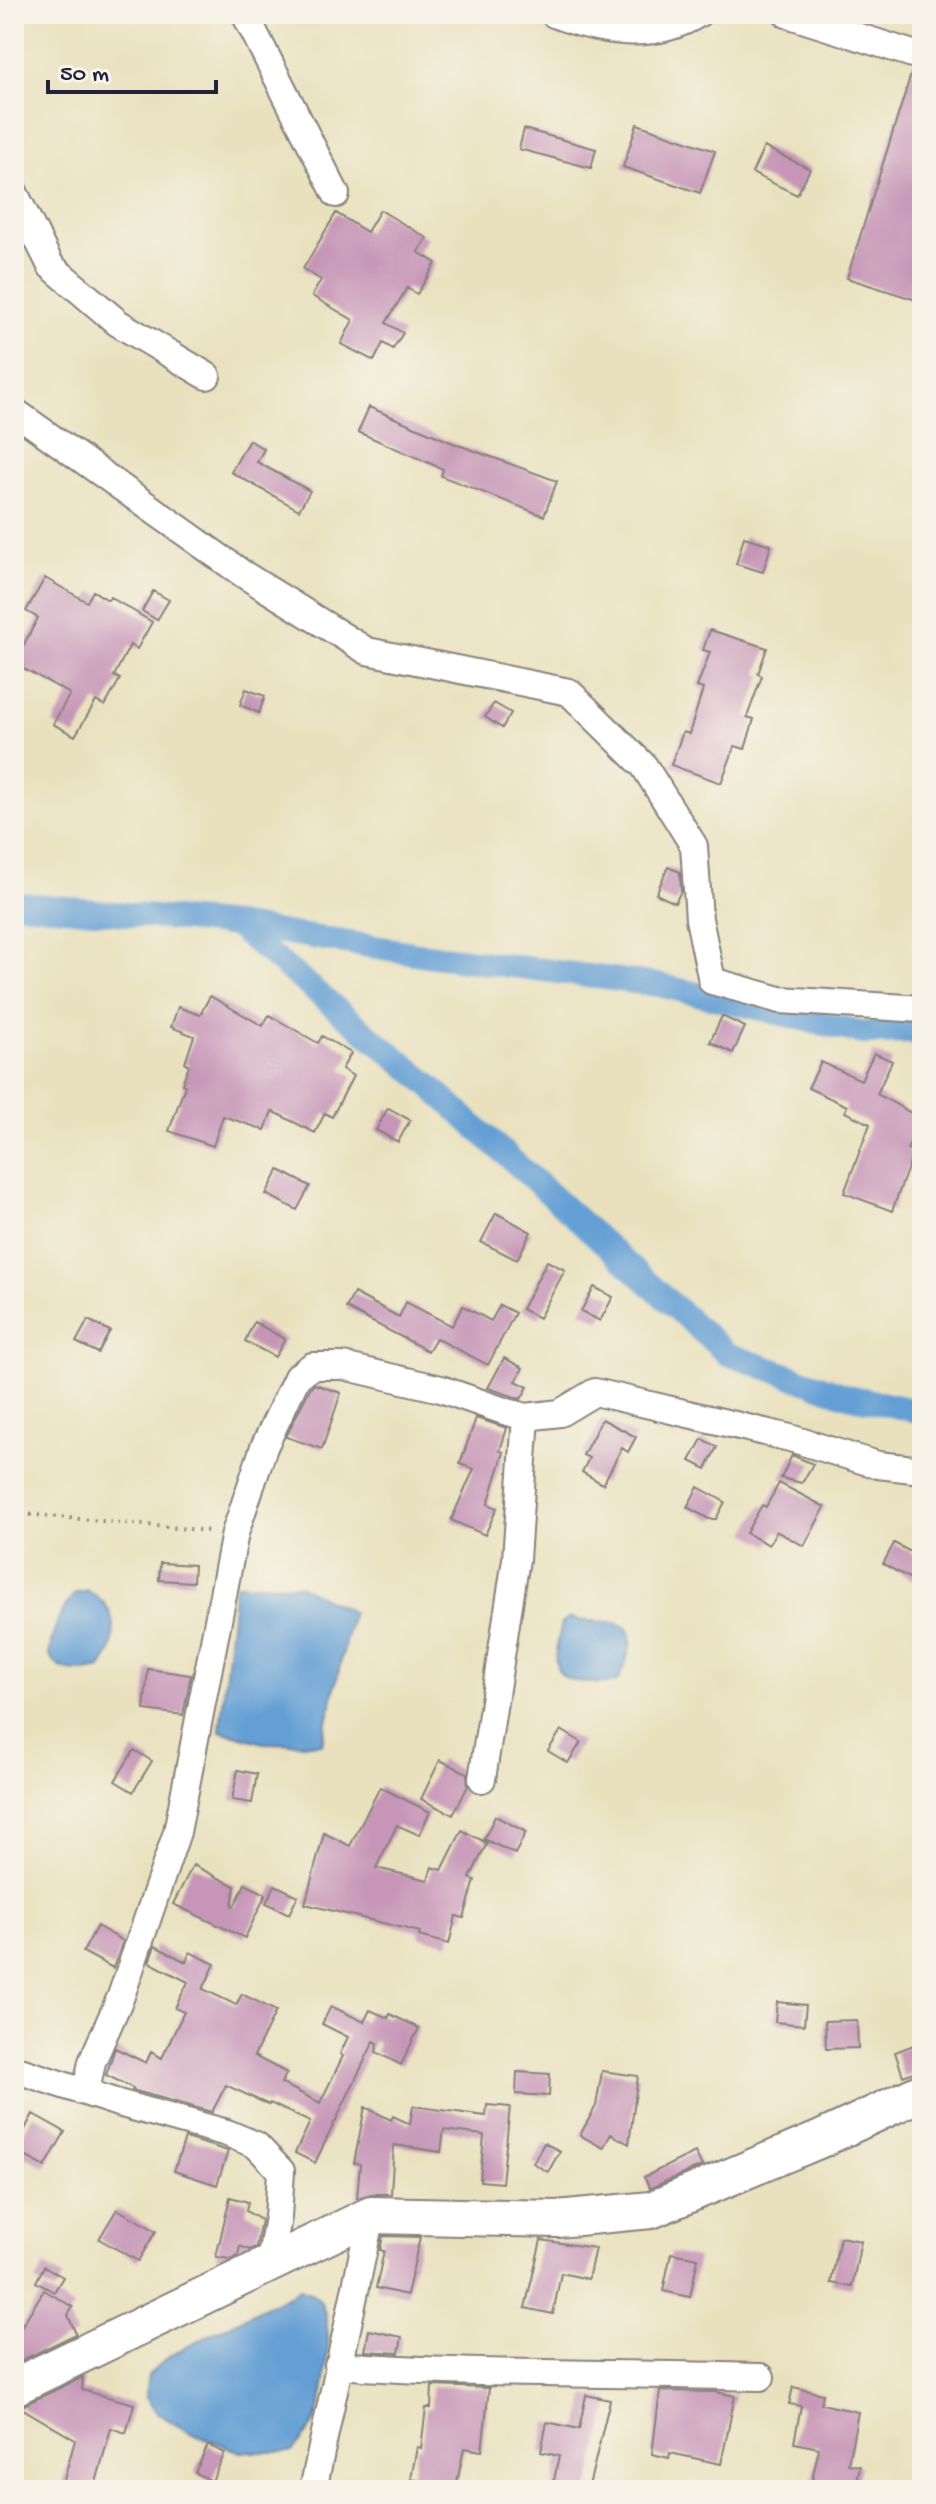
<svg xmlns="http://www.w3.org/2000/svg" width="936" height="2504" viewBox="0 0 936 2504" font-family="'Gochi Hand',sans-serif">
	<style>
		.water { fill: #649fd4; stroke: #436088; stroke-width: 2 }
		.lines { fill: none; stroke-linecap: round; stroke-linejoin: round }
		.canal { stroke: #649fd4; stroke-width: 24 }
		.building { fill: #c695b7 }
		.street-casing { stroke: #86827c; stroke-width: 30 }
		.secondary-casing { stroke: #86827c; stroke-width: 40 }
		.path { stroke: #86827c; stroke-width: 4; stroke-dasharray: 2 6; stroke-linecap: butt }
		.street { stroke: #fff; stroke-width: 26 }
		.secondary { stroke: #fff; stroke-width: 36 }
	</style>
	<rect width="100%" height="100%" fill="#f7f3e8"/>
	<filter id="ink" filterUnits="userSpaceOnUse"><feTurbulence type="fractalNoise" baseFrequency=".0125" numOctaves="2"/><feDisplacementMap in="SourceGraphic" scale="16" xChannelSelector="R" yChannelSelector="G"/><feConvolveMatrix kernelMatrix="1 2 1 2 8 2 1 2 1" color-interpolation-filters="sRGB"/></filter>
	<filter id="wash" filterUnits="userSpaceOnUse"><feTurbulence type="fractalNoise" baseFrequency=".006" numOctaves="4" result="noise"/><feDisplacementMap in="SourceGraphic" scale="32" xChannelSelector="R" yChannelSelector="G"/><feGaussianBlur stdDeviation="1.8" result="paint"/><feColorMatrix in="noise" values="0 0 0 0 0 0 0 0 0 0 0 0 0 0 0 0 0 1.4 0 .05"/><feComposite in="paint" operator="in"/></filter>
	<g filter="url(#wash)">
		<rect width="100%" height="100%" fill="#e9e1be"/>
		<!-- water -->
		<path class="water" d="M235,1584l64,1 53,27 -30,132 -58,-1 -44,-12z
			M87,1591c32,14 33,51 14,77 -21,5 -40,6 -52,-12 3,-25 10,-42 25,-62z
			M570,1618c15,4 29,3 44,5 31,4 10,43 3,59 -18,2 -59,5 -61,-20 -2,-12 4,-27 6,-39z
			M300,2289c5,2 13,4 17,8 20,20 9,107 -5,130 -6,9 -14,17 -20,25h-51l-51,-19 -34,-21 -11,-16 3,-21 23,-20z"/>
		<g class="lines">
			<!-- canal -->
			<path class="canal" d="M14,903l220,22 186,152 307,277 121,42 74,16
				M236,925l190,30 233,30 204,48 59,-1"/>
		</g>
		<g id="blocks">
			<!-- building -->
			<path class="building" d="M912,71l10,2v229l-75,-24z
				M637,124l78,27 -15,42 -77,-26z
				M524,129l72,20 -5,19 -72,-19z
				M764,147l46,22 -13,26 -45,-22z
				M380,210l47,28 -9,14 18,11 -19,31 -10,-6 -21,35 17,10 -10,16 -10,-6 -9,18 -33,-17 12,-24 -41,-24 9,-16 -18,-11 33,-56 31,19z
				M369,407l84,36 104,38 -13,35 -103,-40 2,-7 -85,-37z
				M249,440l15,9 -7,13 53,29 -11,19 -68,-38z
				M744,537l27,8 -8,27 -27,-8z
				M45,578l42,24 6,-11 15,9 2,-3 42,25 -15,27 -7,-4 -16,31 6,3 -15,27 -9,-5 -21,35 -22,-12 17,-30 -56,-31 24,-45 -12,-7z
				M153,591l16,9 -12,20 -15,-9z
				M710,630l57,18 -9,26 4,2 -15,41 7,2 -9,30 -10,-3 -14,37 -50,-18 12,-33 6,2 14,-45 -6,-2 13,-35 -7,-2z
				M246,689l19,7 -6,17 -19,-8z
				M494,703l17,10 -9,15 -17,-11z
				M668,867l12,5 1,19 -6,12 -19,-9z
				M210,996l53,30 6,-11 49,28 4,-7 29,17 -9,16 11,7 -21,41 -7,-4 -10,20 -43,-22 -7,19 -42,-14 -10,30 -44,-15 16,-45 -3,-2 7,-19 -4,-2 9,-27 -23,-9 7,-20 22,8z
				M722,1016l23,11 -12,26 -23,-11z
				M874,1053l18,8 -15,33 45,25 -15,30 7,2 -22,60 -48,-18 26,-69 -25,-12 2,-6 -39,-18 13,-26 40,18z
				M388,1108l22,12 -12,22 -22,-12z
				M279,1170l31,16 -13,24 -31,-16z
				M496,1213l35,19 -14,28 -36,-18z
				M547,1261l18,9 -26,48 -17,-9z
				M594,1287l19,10 -13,24 -19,-10z
				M354,1293l45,24 7,-15 46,24 11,-20 28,15 9,-16 15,8 -27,52 -52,-27 -8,13 -63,-33 -19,-10z
				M88,1320l22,11 -12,22 -22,-11z
				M254,1322l31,17 -10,18 -30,-16z
				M504,1358l19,10 -7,13 12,6 -7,12 -33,-11z
				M314,1384l27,9 -19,56 -36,-12 24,-49z
				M476,1418l31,10 -7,23 4,1 -16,52 9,4 -12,27 -34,-15 23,-51 -14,-5z
				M602,1419l34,18 -8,15 -6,-4 -19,36 -21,-12 7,-14 -6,-3z
				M702,1439l15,8 -11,22 -16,-8z
				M792,1455l21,9 -11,19 -21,-5z
				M779,1483l46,24 -21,39 -28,-15 -7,14 -23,-12 16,-28 4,2z
				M698,1487l27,15 -9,17h-7l-22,-12z
				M894,1543l28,15v27l-39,-21z
				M160,1563l34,2 -1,17 -34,-2z
				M148,1669l43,6 -8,40 -39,-5z
				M561,1730l20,12 -13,21 -20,-12z
				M134,1750l18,11 -19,31 -18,-11z
				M440,1760l27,13 1,13 -15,29 -32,-16z
				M238,1770l19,4 -5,29 -20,-3z
				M380,1787l50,25 -11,23 -22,-10 -21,43 52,12 4,-13 10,3 20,-40 25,13 -17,35 5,2 -11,38 -8,-2 -7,28 -30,-8 1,-4 -115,-28 19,-71 26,13z
				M495,1816l31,16 -11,22 -31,-15z
				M193,1865l42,21 -3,20 2,1 11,-23 21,10 -21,44 -72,-34z
				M275,1885l23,11 -9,18 -23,-11z
				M97,1926l26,15 -10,27 -30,-16z
				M155,1946l31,16 4,-10 25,12 -12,25 33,16 6,-11 34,17 -22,45 33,17 -6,10 39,20 23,-47 -3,-2 8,-17 -26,-13 9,-18 33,16 6,-12 18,8 2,-4 29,14 -18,37 -25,-13 2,-9 -4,-2 -59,122 -20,-10 15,-31 -40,-19 -1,2 -43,-20 -14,27 -80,-22 1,-2 -27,-13 9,-27 31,15 5,-11 11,6 22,-46 -9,-4 13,-26 -39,-20z
				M777,2002l29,3 -2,20 -29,-3z
				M857,2020l1,28 -32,1 -1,-28z
				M922,2042v27l-19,7 -8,-24z
				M602,2071l36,5 -9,68 -18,-10 -8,14 -23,-13 16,-29z
				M517,2072l33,2 -1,22 -33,-2z
				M487,2105l23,2 -8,76 -22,-2 4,-46 -40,-5 -3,22 -47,-7 -3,49h-20l-14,4 3,-34 -6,-1 11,-56 26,13 2,-4 17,8 3,-18 73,10z
				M33,2114l32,18 -20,35 -31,-17z
				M185,2138l43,13 -11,34 -43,-14z
				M544,2143l16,8 -12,21 -15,-9z
				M695,2152l7,14 -52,22 -6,-11z
				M230,2197l18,5 -2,9 15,9 -5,27 -7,3 -9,-4 -2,10 -8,3 -14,-2z
				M117,2209l39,22 -18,30 -39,-22z
				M383,2236l37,1 -13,58 -31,-7 8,-37 -4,-1z
				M840,2237l21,4 -9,46 -21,-4z
				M541,2240l54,8 -7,31 -27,-6 -8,41 -28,-6z
				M671,2253l27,5 -8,39 -27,-6z
				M44,2266l19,11 -9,15 -18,-10z
				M44,2290l29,17 -5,8 8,19 -62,30v-8l7,-3 -7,-15z
				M369,2330l33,7 -3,16 -34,-2z
				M83,2377l-1,13 52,14 -8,29 -15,-5 -17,62h-33l14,-50 -55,-33z
				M432,2386l57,2 -7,63 -18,-3 -8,40 -45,-9 6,-32 4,1 5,-40h5z
				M793,2387l30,7 -2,10 37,8 -10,52 12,2 -4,23 -44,-9 7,-32 -25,-5 7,-37 -12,-2z
				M660,2391l56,1 19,4 -14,68 -51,-11 -1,5 -17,-4z
				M586,2395l24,5 -22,90h-36l7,-34 -18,-4 6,-30 32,7z
				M208,2445l17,8 -13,28 -17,-8z"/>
		</g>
	</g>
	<g filter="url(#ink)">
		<use href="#blocks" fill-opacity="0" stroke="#86827c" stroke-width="2"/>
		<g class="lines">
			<defs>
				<path id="street" d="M245,14l91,180
					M554,14c47,18 99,28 144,0
					M787,14l135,43
					M14,192l37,74 67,57 89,53
					M14,411l229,163 124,77 202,41 75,74 50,80 5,73 13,62 68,19 142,9
					M482,1779l34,-220 10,-142 34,-4 35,-21 195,46 88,27 44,5
					M14,2069l104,34 109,30 29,12 25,26 -3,46 -8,45
					M86,2091l6,-29 29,-66 56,-164 58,-299 29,-86 33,-70 15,-11h31l98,23 63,22 22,6
					M338,2365c140,11 282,7 423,12
					M313,2490l58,-275"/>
				<path id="secondary" d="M14,2387l357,-172 186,4 94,-9 170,-71 101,-47"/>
			</defs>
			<!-- street casing -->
			<use href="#street" class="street-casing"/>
			<!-- secondary casing -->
			<use href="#secondary" class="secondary-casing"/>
			<!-- path -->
			<path class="path" d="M14,1513l197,18"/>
			<!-- street -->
			<use href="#street" class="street"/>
			<!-- secondary -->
			<use href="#secondary" class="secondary"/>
		</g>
	</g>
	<!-- margin -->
	<rect width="936" height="2504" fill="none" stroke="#f7f3e8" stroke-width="48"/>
	<!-- scale -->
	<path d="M48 80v12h168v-12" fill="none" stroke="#22223b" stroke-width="4"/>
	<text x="60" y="80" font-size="24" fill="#22223b" stroke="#f7f3e8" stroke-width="6" paint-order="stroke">50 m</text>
</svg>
